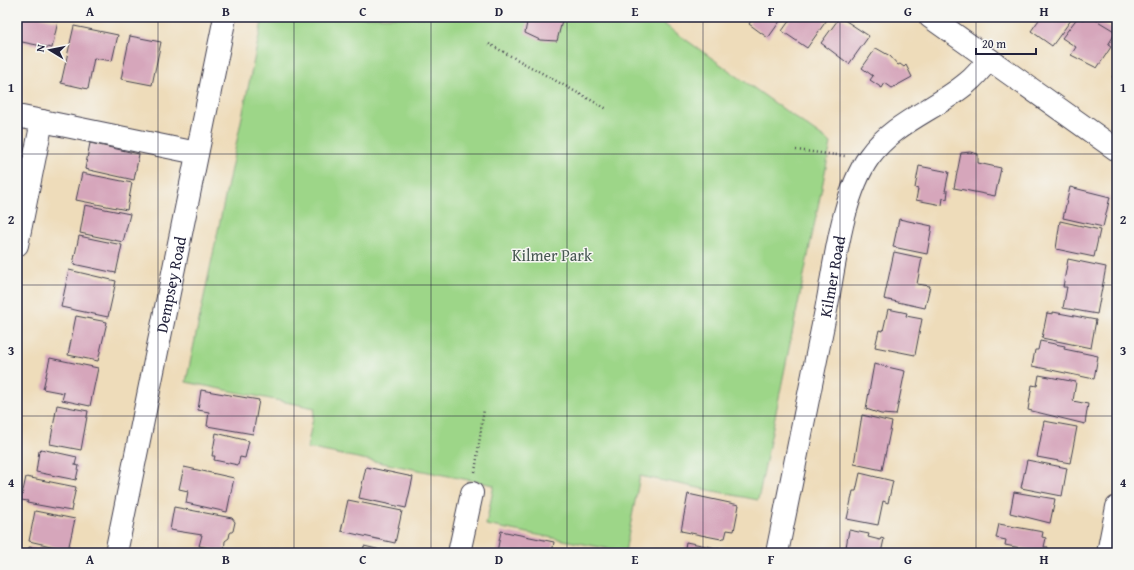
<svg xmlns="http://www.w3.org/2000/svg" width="1134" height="570" viewBox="0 0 1134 570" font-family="'Gentium Book Plus',serif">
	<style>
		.green { fill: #9dd688; stroke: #607c62 }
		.building { fill: #d6a6bb }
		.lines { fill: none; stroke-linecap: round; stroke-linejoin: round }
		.minor-casing { stroke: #413e4e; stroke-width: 24 }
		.path { stroke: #413e4e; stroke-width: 2.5; stroke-dasharray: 1 3; stroke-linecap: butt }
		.minor { stroke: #fff; stroke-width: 22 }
		.grid { fill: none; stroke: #22223b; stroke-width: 1; stroke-opacity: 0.55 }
		.labels { text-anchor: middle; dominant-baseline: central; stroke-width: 3; stroke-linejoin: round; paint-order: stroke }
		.park-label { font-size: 16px; fill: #475852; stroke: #f6f6f2 }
		.street-label { font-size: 16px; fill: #22223b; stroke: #f6f6f2 }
		.neatline { fill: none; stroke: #22223b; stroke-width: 1.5 }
		.grid-label { font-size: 13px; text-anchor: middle; font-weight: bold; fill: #22223b }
	</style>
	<rect width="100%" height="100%" fill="#f6f6f2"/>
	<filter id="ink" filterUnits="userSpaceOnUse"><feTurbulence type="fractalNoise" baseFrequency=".025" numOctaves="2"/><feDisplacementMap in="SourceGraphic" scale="8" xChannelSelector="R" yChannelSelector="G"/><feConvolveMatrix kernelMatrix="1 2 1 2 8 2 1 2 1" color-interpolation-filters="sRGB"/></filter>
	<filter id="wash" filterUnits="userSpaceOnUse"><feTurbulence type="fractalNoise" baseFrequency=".012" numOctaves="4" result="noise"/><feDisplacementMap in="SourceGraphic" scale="16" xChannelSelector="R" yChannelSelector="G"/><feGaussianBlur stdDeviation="0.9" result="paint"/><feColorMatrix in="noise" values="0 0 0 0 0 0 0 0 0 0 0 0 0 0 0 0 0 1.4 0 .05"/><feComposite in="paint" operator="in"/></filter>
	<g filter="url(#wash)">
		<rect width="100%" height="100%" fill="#eedcba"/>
		<!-- green -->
		<path class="green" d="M263,17h391l177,126 -73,357 -118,-24 -15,76 -139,-27 8,-40 -187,-37 8,-40 -129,-26z"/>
		<g id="blocks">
			<!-- building -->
			<path class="building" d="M17,17h23l18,4 -6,27 -35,-7z
				M528,17h35l-6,24 -17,-1 -15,-7z
				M753,17h30l-15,21 -19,-14z
				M792,17h37l-22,31 -25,-17z
				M840,17l29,19 -20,28 -28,-21z
				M1041,17h27l3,3 -19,26 -21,-15z
				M1078,17l5,3 2,-3h6l25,15 -8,13 3,2 -14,21 -26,-13 5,-8 -14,-9z
				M74,26l44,9 -6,26 -18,-3 -6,31 -27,-6z
				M130,36l31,6 -9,43 -31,-6z
				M876,48l14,8 8,9 2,-1 4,3 2,-2 6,12 -20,11 -7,-5 -3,5 -12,-8 3,-4 -11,-8z
				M1117,71v10l-5,-4z
				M90,143l49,11 -5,26 -49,-11z
				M970,152l8,2v9l23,5 -6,28 -41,-8 7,-35z
				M919,166l30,6 -4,19h3l-1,8 -4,-1 -1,7 -26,-5 2,-11 -3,-1z
				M82,173l50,10 -5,27 -51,-10z
				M1070,187l40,10 -7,30 -40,-9z
				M85,205l45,9 -7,28 -43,-9z
				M899,219l33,7 -5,28 -34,-7z
				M1060,221l40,9 -6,27 -38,-8z
				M79,236l43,9 -6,28 -43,-9z
				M894,252l28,6 -5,26 13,2 -5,22 -41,-9z
				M1068,259l38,8 -9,47 -34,-6 4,-21h-4z
				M69,270l47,11 -8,36 -47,-10z
				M888,309l19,4 -1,3 16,3 -7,36 -40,-8 4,-17 4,1z
				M1053,312l43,8 -5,28 -49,-10 5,-25 6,1z
				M76,316l31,6 -9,39 -30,-6z
				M1040,341l25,5 -1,3 34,7 -4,23 -62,-13 3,-16h3z
				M50,358l48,10 -8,38 -28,-6 2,-7 -21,-4z
				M874,364l31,7 -9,44 -15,-1 -15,-5z
				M1039,375l37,7 -3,19 15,3 -3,20 -57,-14 4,-25 5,1z
				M201,390l58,10 -6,34 -46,-8 2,-14 -11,-2z
				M57,405l31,6 -7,39 -31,-6z
				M862,415l30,7 -10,48 -28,-6z
				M1044,421l33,6 -7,36 -33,-6z
				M216,433l33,8 -4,17 -5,-1 -2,8 -24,-5 1,-4h-3z
				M41,449l36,8 -2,8 4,1 -3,14 -40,-8 3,-21z
				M1027,460l40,8 -5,28 -41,-8z
				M184,467l50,11 -7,34 -41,-9 2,-12 -9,-2z
				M366,467l47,10 -7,31 -47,-10z
				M860,473l33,8 -5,22 -5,-2 -5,24 -31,-6 6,-28h3z
				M26,477l50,10 -5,24 -44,-8 1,-2 -7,-1z
				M1014,492l41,7 -5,24 -40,-10z
				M688,494l51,11 -5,26 -7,-1 -2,8h-3l-1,1 -40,-8z
				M348,500l54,11 -7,32 -54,-12z
				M174,507l58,11 3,4 -2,9 -3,2 -1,5 -4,3 -1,10 -25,-5 3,-11 -32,-5z
				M35,511l40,8 -7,31 -39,-9z
				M999,524l44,8 -1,5 4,1 -2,9h4l-1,6 -42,-8 1,-5 -10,-2z
				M849,530l20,4 -1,3 12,3 1,-2 3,1 -3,14h-36z
				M501,531l53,11 -2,11 -55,-1z
				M686,542l40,8 -1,3h-41z
				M364,546l25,6v1h-27z
				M29,547l29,5v1h-31z"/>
		</g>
	</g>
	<g filter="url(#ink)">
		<use href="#blocks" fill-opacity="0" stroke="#413e4e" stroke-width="1"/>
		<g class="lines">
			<defs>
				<g id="minor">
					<path d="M930,17l187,133"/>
					<path d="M17,116l25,5"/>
					<path d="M17,245l25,-124 155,32"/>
					<path id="s1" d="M116,553l109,-536"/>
					<path d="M459,553l13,-60"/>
					<path id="s2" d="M777,553c17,-81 33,-162 49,-243 9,-46 16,-115 43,-153 25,-35 66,-47 98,-74 9,-7 15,-15 22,-24"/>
					<path d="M1108,553l9,-46"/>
				</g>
			</defs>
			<!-- minor casing -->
			<use href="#minor" class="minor-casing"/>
			<!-- path -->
			<path class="path" d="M489,44l118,65
				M796,150l49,6
				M475,472l9,-63"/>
			<!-- minor -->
			<use href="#minor" class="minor"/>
		</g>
	</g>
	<!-- grid -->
	<path class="grid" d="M158,17v536M294,17v536M431,17v536M567,17v536M703,17v536M840,17v536M976,17v536M17,154h1100M17,285h1100M17,416h1100"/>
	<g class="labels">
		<!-- park labels -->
		<g class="park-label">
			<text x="552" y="255">Kilmer Park</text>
		</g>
		<!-- street labels -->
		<g class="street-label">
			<text stroke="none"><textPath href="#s2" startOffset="282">Kilmer Road</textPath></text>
			<text stroke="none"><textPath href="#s1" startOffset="274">Dempsey Road</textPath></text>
		</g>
	</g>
	<!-- margin -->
	<rect width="1134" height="570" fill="none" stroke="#f6f6f2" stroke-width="44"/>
	<!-- north arrow -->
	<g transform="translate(50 50) rotate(280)" stroke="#f6f6f2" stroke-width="3" paint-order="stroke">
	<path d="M0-3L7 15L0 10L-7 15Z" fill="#22223b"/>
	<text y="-6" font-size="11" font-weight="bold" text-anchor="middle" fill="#22223b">N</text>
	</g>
	<!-- scale -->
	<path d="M976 48v6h60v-6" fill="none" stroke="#22223b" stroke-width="2"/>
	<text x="982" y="48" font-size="12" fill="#22223b" stroke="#f6f6f2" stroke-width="3" paint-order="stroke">20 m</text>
	<rect x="22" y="22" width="1090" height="526" class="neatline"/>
	<g class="grid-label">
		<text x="90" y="16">A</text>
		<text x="226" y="16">B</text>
		<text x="363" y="16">C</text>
		<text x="499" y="16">D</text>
		<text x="635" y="16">E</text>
		<text x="771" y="16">F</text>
		<text x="908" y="16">G</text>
		<text x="1044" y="16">H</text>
		<text x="11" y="92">1</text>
		<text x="1123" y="92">1</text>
		<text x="11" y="224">2</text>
		<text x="1123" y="224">2</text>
		<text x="11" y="355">3</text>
		<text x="1123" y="355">3</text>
		<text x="11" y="487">4</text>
		<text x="1123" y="487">4</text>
		<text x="90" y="564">A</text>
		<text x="226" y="564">B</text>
		<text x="363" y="564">C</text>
		<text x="499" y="564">D</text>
		<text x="635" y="564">E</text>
		<text x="771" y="564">F</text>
		<text x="908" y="564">G</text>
		<text x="1044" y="564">H</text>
	</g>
</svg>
